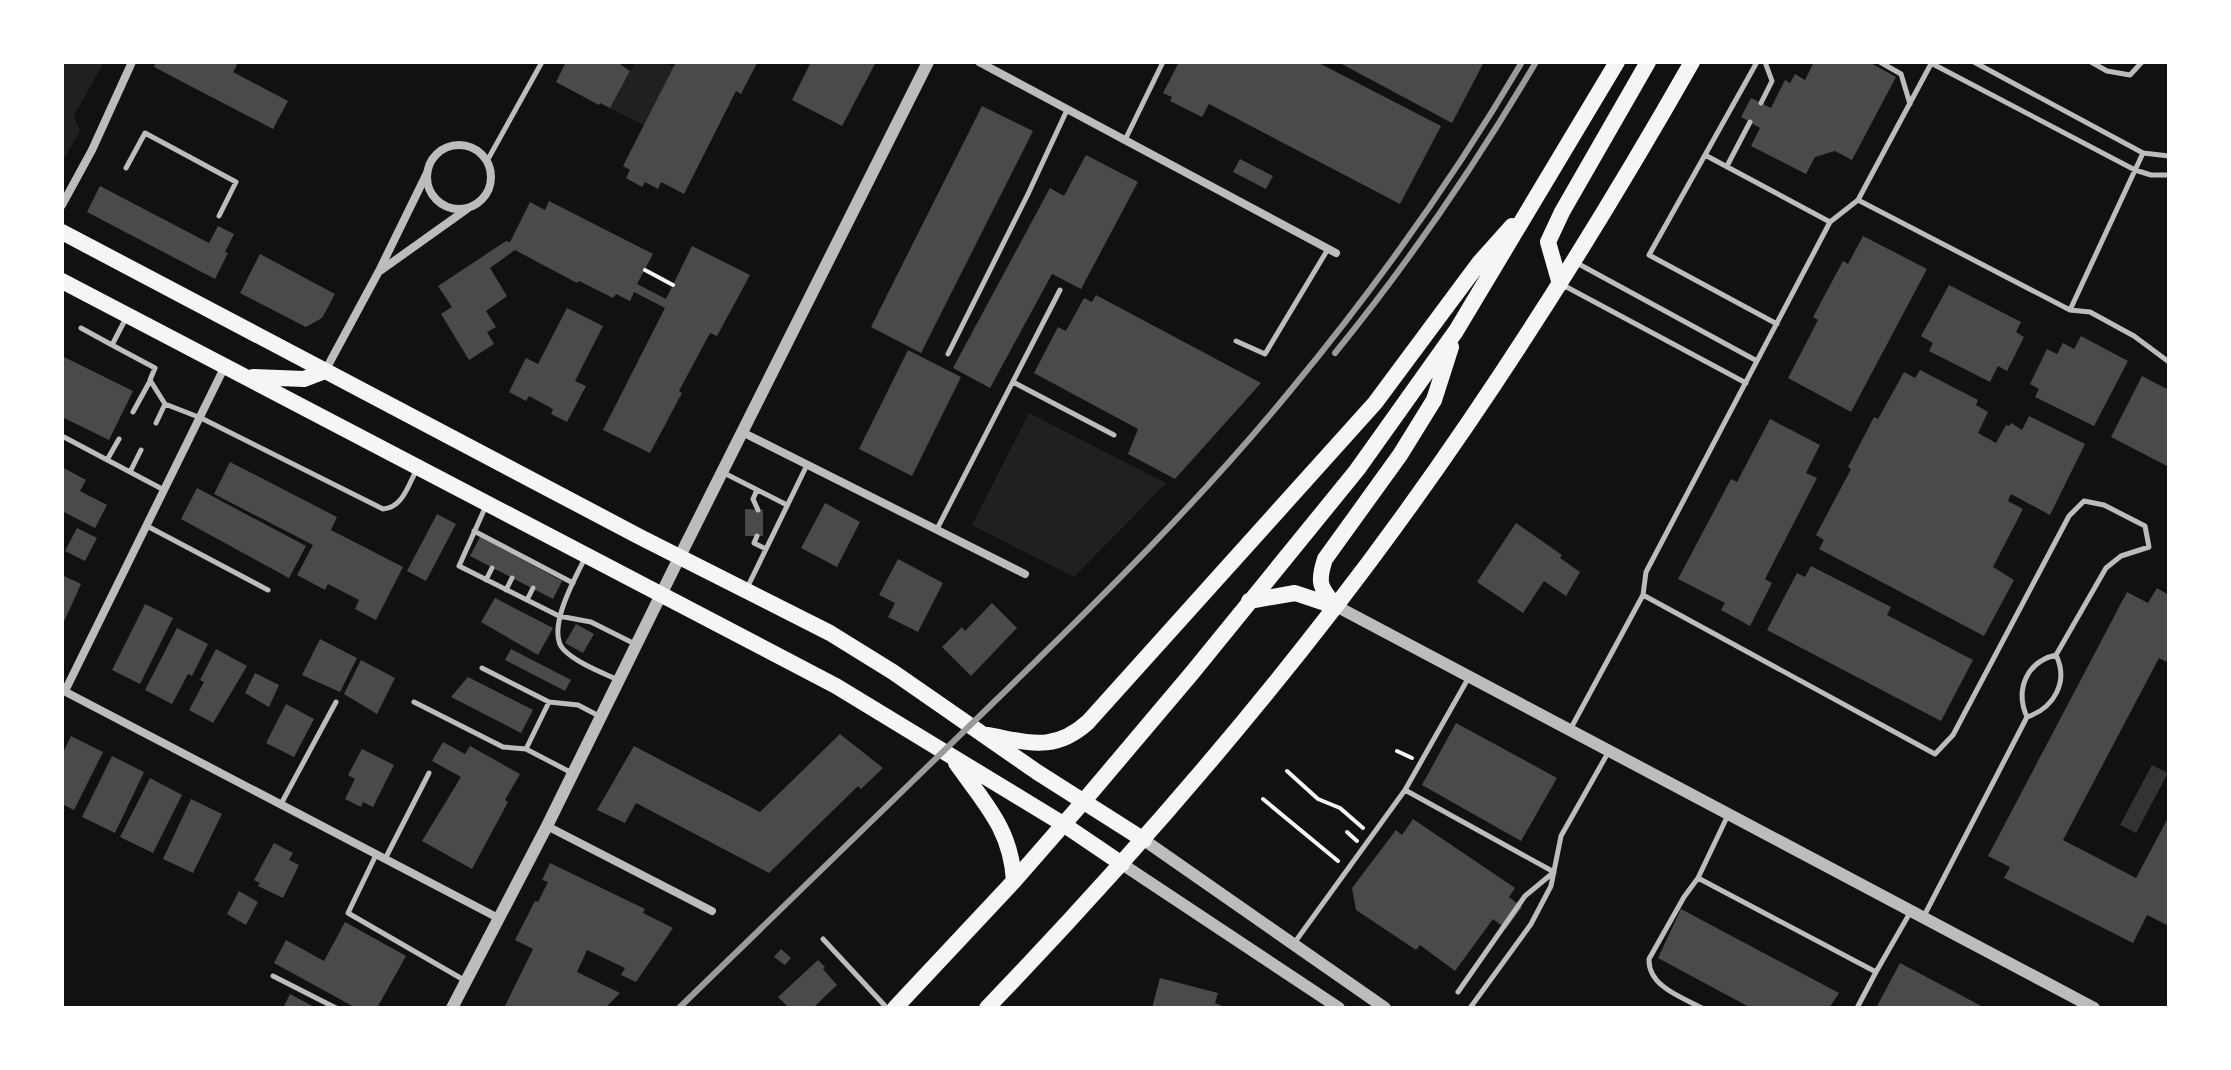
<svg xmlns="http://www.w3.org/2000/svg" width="2231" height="1070" viewBox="0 0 2231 1070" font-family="Lato,sans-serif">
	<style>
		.green { fill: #202020 }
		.water { fill: #333 }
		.building { fill: #4a4a4a }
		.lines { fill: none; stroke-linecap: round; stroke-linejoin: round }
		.path { stroke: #f5f5f5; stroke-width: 4 }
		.service { stroke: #bcbcbc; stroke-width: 5 }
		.minor { stroke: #bcbcbc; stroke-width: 8 }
		.tertiary { stroke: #bcbcbc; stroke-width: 12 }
		.primary { stroke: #f5f5f5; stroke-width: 16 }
		.rail { stroke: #9a9a9a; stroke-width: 6 }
	</style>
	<rect width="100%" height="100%" fill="#111"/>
	<!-- green -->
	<path class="green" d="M62,62h42l-30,54 6,15 -18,32z
		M635,62h27l12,6 -30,57 -34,-17z
		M1029,413l137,70 -92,94 -102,-52z"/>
	<!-- water -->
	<path class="water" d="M2152,765l16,8 -32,60 -16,-8z"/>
	<!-- building -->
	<path class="building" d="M156,62h77l4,3 -4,7 55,29 -15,28 -119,-62z
		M566,62h51l13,9 -20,37 -10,-5 -1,2 -43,-23z
		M676,62l81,1 -16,31 -5,-3 -52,103 -23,-12 -3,7 -13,-7 -3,5 -16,-9 4,-8 -7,-4z
		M811,62h65l-34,64 -50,-26z
		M1179,62h138l124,64 -41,78 -191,-100 -7,13 -32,-16 2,-4 -9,-4z
		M1338,62h146l-32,61z
		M1814,62h55l27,15 -44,83 -17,-9 -20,6 -9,17 -55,-28 9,-18 -19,-11 10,-19 20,10 14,-28 5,3 5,-9 10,6z
		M982,106l51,25 -112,222 -50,-26z
		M1086,155l52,27 -57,107 -29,-15 -62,114 -37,-20 97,-180 14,8z
		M1240,159l33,17 -7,13 -33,-17z
		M100,186l109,57 9,-17 16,8 -9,18 3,1 -13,26 -128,-67z
		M549,201l104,53 -16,30 29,15 26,-53 58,29 -33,61 -7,-3 -31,58 3,2 -32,60 -47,-23 62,-122 -31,-16 -4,9 -14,-7 -3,4 -34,-17 -2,2 -62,-33 -25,18 17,28 -21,15 10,16 -9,5 7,12 -25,16 -28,-46 11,-7 -14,-21 68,-45 4,1 20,-40 15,8z
		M1863,236l64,33 -76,143 -63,-34 30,-58 -5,-3 30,-56 5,3z
		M260,254l75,40 -13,24 -16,9 -66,-34z
		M1949,285l72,37 -5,10 8,5 -17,34 -9,-5 -8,16 -61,-31 4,-8 -12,-7z
		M1096,295l165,88 -86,96 -47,-25 10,-25 -104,-56 24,-46 8,4 18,-33 8,4z
		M567,308l36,18 -28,55 11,5 -19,36 -16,-8 2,-5 -24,-13 -3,5 -17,-9 17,-34 12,6z
		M2081,336l47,25 -34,65 -59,-29 4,-8 -9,-5 17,-35 10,5 6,-11 11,6z
		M908,350l53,27 -49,99 -53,-27z
		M62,356l71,35 -24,49 -47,-23z
		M1920,370l58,30 -2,5 12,7 -10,21 18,10 10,-18 3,1 2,-3 11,7 7,-14 56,28 -35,71 -39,-21 -3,7 15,8 -30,58 21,13 -30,56 -165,-87 5,-9 -8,-5 35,-66 -3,-2 26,-50 4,2 26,-47 11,6z
		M2142,376l27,14v77l-58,-30z
		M1770,419l50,26 -14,28 11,5 -52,101 7,4 -22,43 -29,-16 4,-7 -47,-24 53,-100 6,3z
		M230,462l107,55 -6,13 72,37 -27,53 -21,-11 4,-9 -31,-16 -3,6 -28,-15 16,-30 -99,-51z
		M62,467l24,13 -6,11 27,14 -12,23 -33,-17z
		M197,488l109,58 -17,32 -108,-59z
		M825,503l35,19 -23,45 -36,-19z
		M745,509l18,1v26h-18z
		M437,514l19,10 -30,57 -19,-10z
		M1516,523l46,32 -2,3 20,14 -14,24 -22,-15 -21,32 -46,-31z
		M77,528l20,10 -12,23 -20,-10z
		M480,537l82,44 -9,18 -83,-43z
		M898,559l45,24 -25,49 -30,-15 7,-14 -16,-8z
		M1811,566l80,41 -4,8 86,45 -32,61 -174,-91 30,-57 8,4z
		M62,575l19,9 -19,42z
		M2157,588l12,7v68l-10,-5 -96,182 73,38 33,-62v110l-22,-11 -14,28 -129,-65 6,-11 -22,-11 139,-264 21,11z
		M495,598l58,30 -15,27 -57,-33z
		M992,603l25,25 -46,48 -29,-29 20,-20 3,4z
		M145,604l28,14 -33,66 -28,-14z
		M576,624l18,10 -11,19 -18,-10z
		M177,628l31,16 -16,32 -4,-2 -16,30 -27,-14z
		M320,639l37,19 -17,34 -38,-17z
		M216,649l31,17 -34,57 -24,-13 15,-28 -4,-2z
		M511,649l60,31 -6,11 -60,-31z
		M361,660l34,18 -18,36 -33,-20z
		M255,673l24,12 -10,22 -24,-14z
		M468,677l65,33 -12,23 -70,-36z
		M286,704l28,15 -20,38 -28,-14z
		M1456,723l101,55 -36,63 -99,-56z
		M840,734l43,34 -22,21 -3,-3 -89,87 -133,-70 -11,20 -28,-13 37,-64 126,66z
		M71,736l32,16 -29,58 -12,-6v-49z
		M443,742l22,12 5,-8 50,28 -15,26 3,2 -36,67 -50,-28 39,-64 -29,-16z
		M362,749l32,16 -21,42 -10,-5 -2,5 -16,-8 10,-20 -7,-4z
		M112,756l32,16 -29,61 -33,-16z
		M150,778l32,17 -29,58 -33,-16z
		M191,799l31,15 -29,59 -30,-14z
		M1413,819l102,69 -6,9 13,10 -16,22 -13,-10 -38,52 -35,-26 -4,5 -60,-40 -4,-22 44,-58 6,5z
		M274,843l19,10 -4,7 10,5 -16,33 -25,-12 2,-3 -6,-3z
		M550,863l95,46 -2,4 30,15 -37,54 -15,-7 4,-7 -38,-18 -10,22 43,21 -15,15h-101l29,-59 -18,-9 20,-39 3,1 10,-20 -6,-2z
		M239,891l19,11 -12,23 -19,-11z
		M1681,909l158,84 -10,15h-78l-93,-50z
		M345,922l61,34 -29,52h-21l-82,-45 12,-23 38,21z
		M781,949l10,9 -6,7 -11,-8z
		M818,960l7,7 -2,2 14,16 -24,23h-24l-11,-11z
		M1900,963l85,45h-109z
		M1160,978l58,15 -3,10 13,5h-76z
		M290,994l26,14h-33z"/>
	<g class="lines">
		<!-- path -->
		<path class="path" d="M645,270l28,15
			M1397,751l15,7
			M1287,771l31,28 22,9 23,20
			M1263,799l75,62
			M1347,832l10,9"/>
		<!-- service -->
		<path class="service" d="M1880,62l21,12 9,30
			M1929,62l206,108 16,5h18
			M1932,62l-74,138 212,110 20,2 44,24 35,26
			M1974,62l169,91 26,3
			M2091,62l16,9 23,4 12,-13
			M1761,103l11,-22 -7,-19
			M1125,140l38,-78
			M1705,155l52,-93
			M487,161l55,-99
			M1727,166l23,-44
			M126,168l19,-35 91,49 -17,34
			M1858,200l-28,22 -184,350 -3,23 292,159 18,-19 116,-219 15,-15 20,4 41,21 4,21 -28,9 -15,12 -50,87c-30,7 -41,35 -29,62
			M1575,262l182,99
			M1561,284l185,99
			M2070,310l73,-157
			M1777,324l-128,-69 56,-100 125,67
			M81,328l31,17 13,-25
			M1236,341l29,13 63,-105
			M112,345l43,23 -5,12 15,24 36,14 182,91c19,-1 25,-23 33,-38
			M948,354l80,-160 39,-84
			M1013,382l101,53
			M133,412l17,-31
			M156,423l9,-19
			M62,436l102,54
			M107,460l12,-21
			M130,472l11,-22
			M724,473l63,32
			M757,490l-4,9 5,11
			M485,508l-26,58 100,50 32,6 44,22
			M147,526l121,64
			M937,529l123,-239
			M474,531l99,52
			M757,536l-3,7 12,6
			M585,558c-10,20 -40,73 -21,92 13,13 37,22 54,30
			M486,580l6,-12
			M748,586l59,-121
			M506,590l6,-12
			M527,600l6,-12
			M482,668l67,34 29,3 23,12
			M414,702l89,45 23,2 46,24
			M1571,728l72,-133
			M526,749l23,-47
			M1405,790l149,82 -29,24 -67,96
			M281,804l55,-102
			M1728,815l-30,63 178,94 35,-61
			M376,855l-28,58 116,67
			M385,859l44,-86
			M1698,878l-14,19 -35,62c-1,27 32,38 53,49
			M1924,916l103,-199c27,-9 42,-35 29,-62
			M823,939l64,69
			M1295,942l110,-152 64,-113
			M273,976l63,32
			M1470,1008l61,-84 20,-38 10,-50 48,-85
			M1857,1008l19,-36"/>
		<!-- minor -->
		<path class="minor" d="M979,62l357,191
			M427 177a32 32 0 1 1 64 0a32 32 0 1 1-64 0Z
			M62,205l30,-55 40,-88
			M380,271l87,-62
			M325,371l54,-100 48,-98
			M742,432l283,142
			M62,690l438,229
			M65,691l160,-325
			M547,826l165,85"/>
		<!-- tertiary -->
		<path class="tertiary" d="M1336,606l758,402
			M1144,840l241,168
			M1122,864l217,144
			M452,1008l95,-182 133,-270 248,-494"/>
		<!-- primary -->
		<path class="primary" d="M62,232l578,305 190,96 63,39 144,100 107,68
			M62,281l774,405 227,138 59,40
			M1560,284l-12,-42 14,-30 86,-150
			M253,377l51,2 21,-8
			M1249,601l46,-8 39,13
			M1336,606c-16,-18 -19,-23 -11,-47l75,-104 34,-55 17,-53
			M987,735c41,7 67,18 101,-13l287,-319 104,-140 33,-37
			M956,763c29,41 55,66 58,118
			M895,1008l119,-127 69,-79 109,-129 165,-203 99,-139 161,-269
			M987,1008c123,-128 240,-261 348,-401 133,-172 250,-357 357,-545"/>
		<!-- rail -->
		<path class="rail" d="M1335,353c75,-92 141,-189 201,-291
			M679,1008c104,-101 208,-202 312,-303 104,-101 207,-202 299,-314 86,-104 164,-213 232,-329"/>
	</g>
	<!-- border -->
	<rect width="2231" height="1070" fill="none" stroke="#ffffff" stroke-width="128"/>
</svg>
